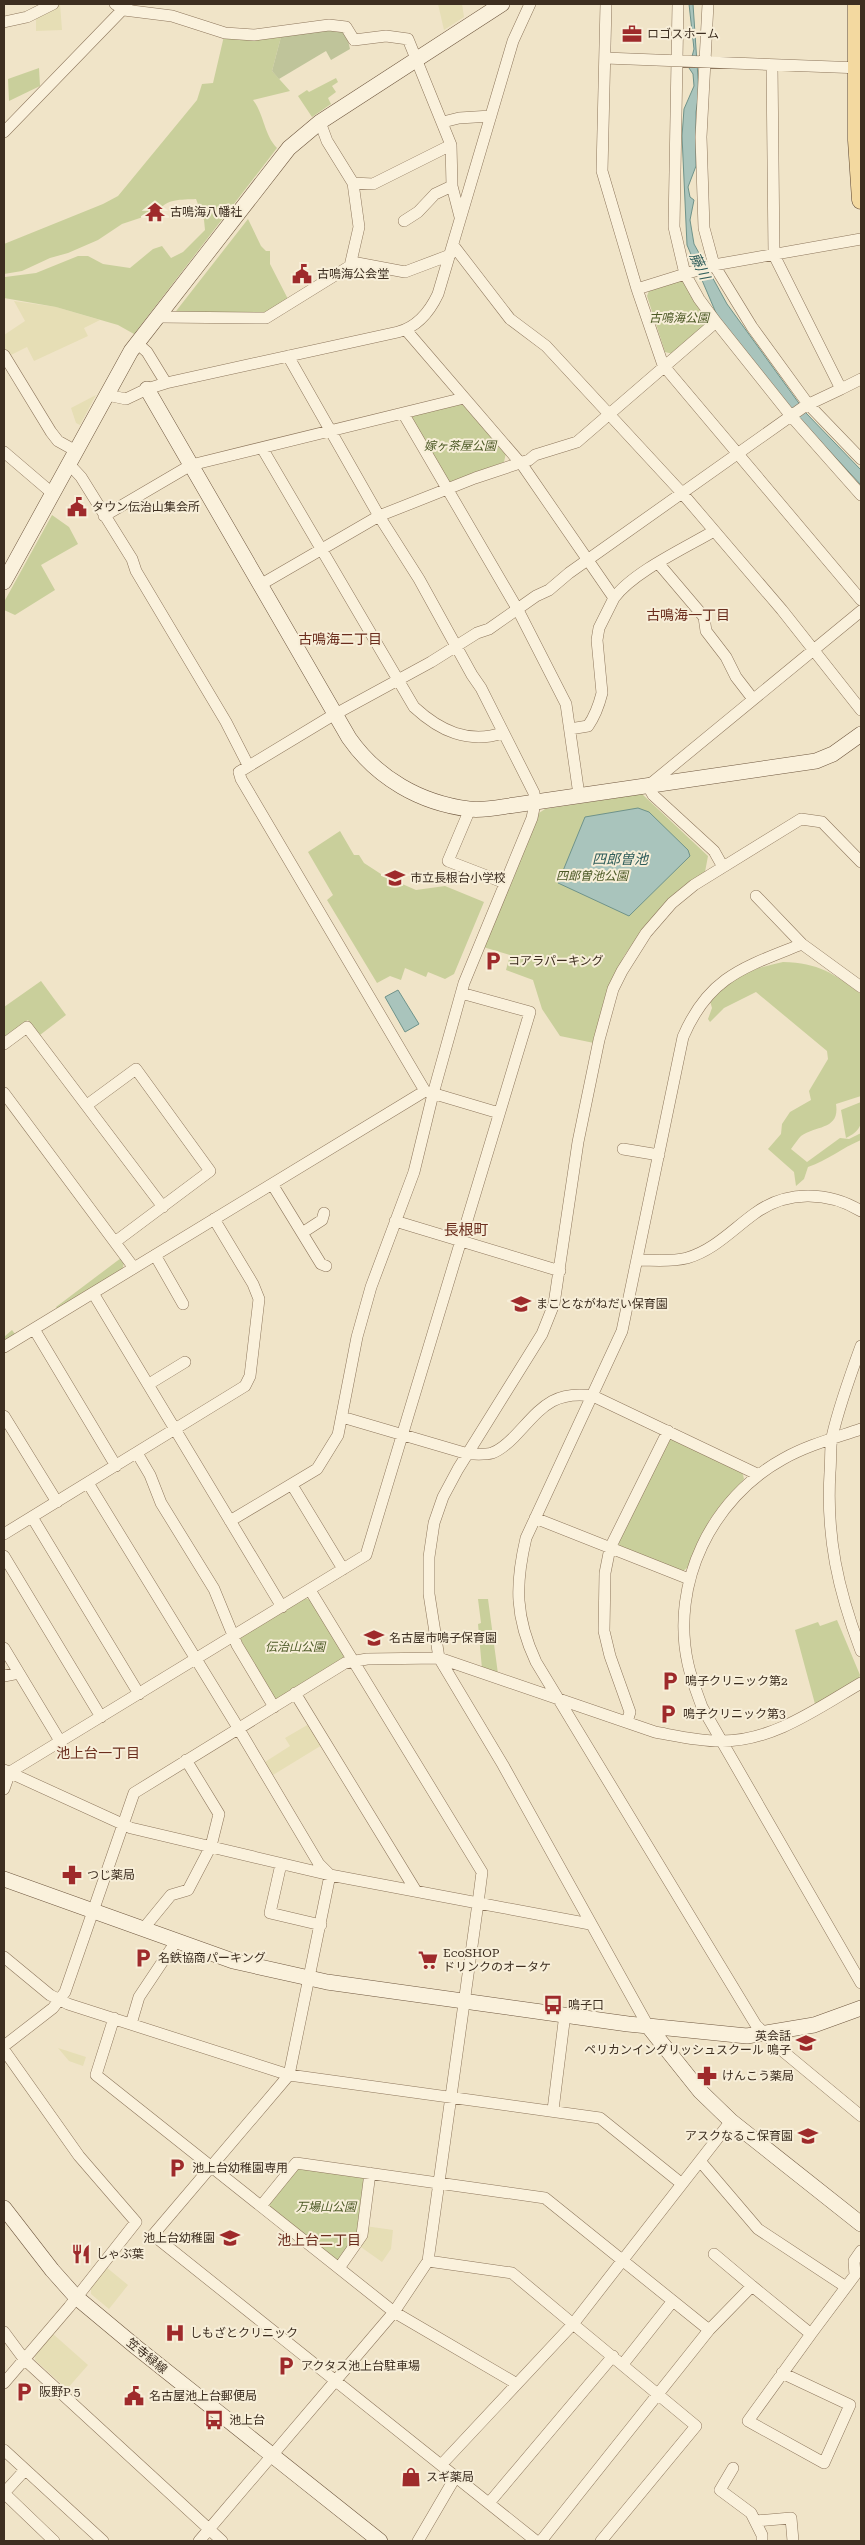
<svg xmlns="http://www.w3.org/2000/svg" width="865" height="2545" viewBox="0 0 865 2545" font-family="'Roboto Serif','Noto Sans JP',serif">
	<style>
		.farmland { fill: #e6deb5 }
		.green { fill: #c9cf9b }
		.cemetery { fill: #bfc49a }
		.water { fill: #a9c4bc; stroke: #6f938a }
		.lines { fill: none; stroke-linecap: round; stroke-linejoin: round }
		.street-casing { stroke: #8d765c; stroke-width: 12 }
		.secondary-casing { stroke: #6f573f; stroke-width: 16 }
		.primary-casing { stroke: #5b4430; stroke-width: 19 }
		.street { stroke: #faf1dc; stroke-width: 11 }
		.secondary { stroke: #faf1dc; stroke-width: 15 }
		.primary { stroke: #f3d9a0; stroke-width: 18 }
		.labels { text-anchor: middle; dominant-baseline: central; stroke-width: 4; stroke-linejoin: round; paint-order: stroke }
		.poi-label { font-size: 12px; fill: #3d2e20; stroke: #f7eed8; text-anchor: start }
		.park-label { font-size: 12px; font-style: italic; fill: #4d5a26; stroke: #f7eed8 }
		.street-label { font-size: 12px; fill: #3d2e20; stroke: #f7eed8 }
		.water-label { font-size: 14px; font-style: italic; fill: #2f5d5a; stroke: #f7eed8 }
		.neighbourhood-label { font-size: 14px; fill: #6b2e1e; stroke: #f7eed8 }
		.quarter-label { font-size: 15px; fill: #6b2e1e; stroke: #f7eed8 }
	</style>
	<rect width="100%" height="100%" fill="#f0e4c8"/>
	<!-- farmland -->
	<path class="farmland" d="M60,4l2,26 -26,1v-14z
		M438,4h24l2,13 -20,13z
		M14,301l42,6 44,13 -16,8 4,8 -54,25 -7,-14 -18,9 -5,-9v-12l21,-14z
		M96,395l-16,30 -4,-2 -5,-15z
		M309,1724l13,21 -49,30 -8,-13 25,-16 -5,-8z
		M58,2048l28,9 -3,9 -14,-5z
		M365,2226l28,4 -2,19 -9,13 -24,-17z
		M106,2267l22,18 -19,24 -18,-15v-7z
		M52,2333l36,32 -21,24 -32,-29v-6z"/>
	<!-- green -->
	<path class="green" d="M282,33l-10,38 18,20 -37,9c11,14 11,35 24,48l-143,186 -16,-9 -62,-18 -52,-9 1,-21 31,-4 42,-17h10l15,8 27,4 23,-19 9,-3 9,12 12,-6 22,-22 -1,-10 -8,-21c-15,1 -30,-1 -38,13l-36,12 -24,16 -30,13 -18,5 -28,13 -18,3v-30l99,-40 15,-8 79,-96 5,-16 11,-1 11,-47z
		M39,68l1,18 -31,15 -1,-22z
		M336,78l2,4 -6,4 4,6 -8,6 3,6 -19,13 -14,-21 9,-6 2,2z
		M248,219l13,27 5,5h4v13l19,37 -24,13 -92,1z
		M681,281l5,2 22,36v5l-35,30 -8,-2 -18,-56 2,-5z
		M461,403l45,50 -2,9 -54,20 -4,-2 -35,-60 2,-4z
		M52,515l17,12 9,17 -37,21 14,25 -40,25 -11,-5v-8z
		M642,794l66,62 -3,16 -63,58 -18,26 -17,38 -13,49 -34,-7 -18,-27 -9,-29 -27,-10 4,-15 -27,-8 56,-134 6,-4z
		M340,831l14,24h5l5,8 20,13 32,14 29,-4 39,16 -30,72 -9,5 -17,-7 -2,5 -21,-9 -4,12 -11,-4 -13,7 -50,-83 6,-5 -25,-43z
		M783,962c36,1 50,11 78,32v102l-25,8c4,26 -19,21 -35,32 -3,3 -7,9 -10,13l16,13 33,-24 9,1 12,-6v7c-19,8 -33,20 -53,27l-4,12 -8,7 -2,-14 -26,-23 13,-15 1,-10 8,-12 21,-12 -2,-9 19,-32 -1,-8 -71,-59 -32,16 -14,14 -2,-3 4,-11 -2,-7c17,-24 44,-33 73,-39z
		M41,981l25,34 -26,20 -12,-15 -23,16 -1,-29z
		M861,1102c0,19 4,27 -15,36l-5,-28z
		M121,1258l3,5 -2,8 -118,71v-5l8,-7 3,4 42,-25 -1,-2z
		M672,1438l70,33 2,8 -34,40 -23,49 -5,4 -62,-24 -2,-5 50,-102z
		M305,1598l6,2 33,56 -1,4 -65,40 -6,-1 -32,-61z
		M478,1599h10l10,75 -16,-5 -4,-45 3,-1z
		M837,1620l23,55 -1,4 -44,25 -20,-74 23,-8 2,4z
		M299,2168l64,9 4,4 -7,52 -18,27 -6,1 -66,-53 -1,-5z"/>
	<!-- cemetery -->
	<path class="cemetery" d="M310,29l36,3 4,17 -19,11 -5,-9 -47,28 -7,-8 10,-38z"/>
	<!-- water -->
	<path class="water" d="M689,4h4l6,89 -3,19v54l-8,21 2,10 4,3 -4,20 4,24 33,60 79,109 55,57v15l-63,-68 -79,-97 -32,-75 -5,-109 2,-27 10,-23 -1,-12 -4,-6 5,-19z
		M638,808l11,4 39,38 2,6 -61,60 -71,-33 27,-66z
		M398,990l21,34 -14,8 -20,-35z"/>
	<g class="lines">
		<defs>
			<path id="street" d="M115,4l9,6 48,6 53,17 29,2 75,-10 17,2 8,13 32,-4 22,3 43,106 1,41 8,31
				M606,4l-4,167 35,118 26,76 198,235
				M678,4l-4,223 11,47 14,25 17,23 75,94 70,79
				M708,4l-7,133 3,91 10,37 38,62 56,77 53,55
				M4,22l23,-5 26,-13
				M605,58l256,10
				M772,65l2,190 67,134 20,-10
				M443,122l16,-4 32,-2
				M4,132l123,-127
				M353,183l20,1 78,-39
				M404,221l14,-9 17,-18 17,-8
				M453,245l57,74 36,27 136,147 100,117 79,100
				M352,262l53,10 45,-17
				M637,289l77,-24 147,-26
				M159,317l107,1 84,-52 9,-39 -6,-44 -26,-42 -7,-19
				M406,330l117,136 91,132 -15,30 -2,12 5,53c-3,12 -7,23 -14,33l-18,3
				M137,343l10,9 19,31
				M4,355l47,77 7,9 18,10
				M107,395l19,4 21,-10 19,-6 232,-51c19,-5 32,-21 40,-38l75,-253 17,-37
				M403,413l115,197 48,94 13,91
				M262,448l152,259c26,24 54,37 89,26
				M4,452l48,41
				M69,464l12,13 51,82 4,12 90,151 22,43
				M104,516l87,-51 273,-67
				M659,564l45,53 2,14 20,26 10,20 17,22
				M260,585l119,-69 96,-38 54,-18 6,-5 42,-13 139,-120
				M614,598c19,-26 71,-50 100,-67
				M470,809l-22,52 57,22
				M723,867l-9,-16 -61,-56 -5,-9 213,-175
				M756,896l46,48 59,43
				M802,944c-57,23 -93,32 -119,93l-61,294 -96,207c-11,47 -11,79 10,124l220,363 29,28 76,63
				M4,1044l23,-17 136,180
				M4,1093l130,175
				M87,1105l49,-36 74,102 -95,71
				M499,1113l-74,-22 -184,-312 -2,-7 91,-55 101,-55 46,-29 12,-4 47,-33 13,-6 20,-17 236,-167 36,-17
				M623,1149l36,6
				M272,1184l49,80 5,2
				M395,1221l165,50
				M302,1233l20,-13 2,-7
				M155,1255l28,49
				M638,1260c16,0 33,2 49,-2 27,-8 45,-28 67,-44 32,-24 74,-23 107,-3
				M93,1293l189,314
				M34,1329l82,137
				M861,1346c-11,30 -22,60 -29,91 -2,11 -1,24 -2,35 -4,65 8,118 31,179
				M4,1347l421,-256
				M149,1384l36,-22
				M4,1416l53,86
				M342,1417l126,37c8,0 17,1 24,-1 9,-3 16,-10 22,-16 26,-27 37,-47 79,-41l166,79
				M861,1429c-26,9 -53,16 -78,30 -71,39 -113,124 -95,205 3,14 9,29 14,43l159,276
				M137,1453l13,22 11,28 53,86 23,56 37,62
				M88,1483l146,238 85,143 11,11 -41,200 -136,160 383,306
				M292,1485l51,84
				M32,1517l107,177
				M535,1518l154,61
				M230,1521l87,-52 21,-34 19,-98 14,-50 43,-115 19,-78 31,-111 68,-165 3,-15 -1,-10 -53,-105 -9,-13 -53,-96 -40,-63 -91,-160
				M4,1534l241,-148 5,-10 9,-77 -6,-15 -39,-65
				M4,1556l97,161
				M310,1590l172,282 -4,31 112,21
				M4,1648l56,93
				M4,1676l15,-3
				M295,1693l121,198
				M627,1722l3,-10 -20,-56 -6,-25 1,-58 5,-25 58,-117
				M4,1770l127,58 199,47 148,28 -50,358 -34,51 -195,229
				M4,1789l6,-17 356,-217 164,-543 -69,-19
				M281,1864l-11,49 51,12
				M144,1928l27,-33 17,-5 23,-44 8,-32 -33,-54
				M4,1957l46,38 18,9 221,71 311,43 82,66
				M114,2018l-18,57 298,237 123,72
				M131,2024l8,-27 38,-57
				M648,2026l-145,-261 -64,-107 -10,-64v-37l5,-34 9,-26 15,-28 84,-135 12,-30 24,-162 21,-102 14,-51 9,-18 24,-38 26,-30 22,-18 107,-66 21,3 39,40
				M4,2046l49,-38 12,-16 69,-199 211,-130 22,-4 72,-1 216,74c22,4 43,9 65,9 52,1 98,-33 141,-58
				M4,2050l75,106 57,66 -67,85 -65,76
				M553,2110l12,-96
				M700,2161l58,68 88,58
				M261,2206l35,-43 249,35 164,132
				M714,2254l38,32
				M428,2261l84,12 61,51 -131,140
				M339,2268l23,-33 8,-62
				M4,2332l20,27 198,182
				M811,2334l44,-59 -1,-14 7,-10
				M623,2364l49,-62
				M4,2450l99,91
				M733,2468l-13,22 31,23 4,8
				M25,2470l-21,23 50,48
				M489,2503l124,-147
				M418,2541l38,-65
				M541,2541l168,-211 43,-44 59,48 -63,87 76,42 26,-58 -68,-32
				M601,2541l95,-115 -123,-102 158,-203
				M762,2541v-6l-7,-14 36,-3 2,23"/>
			<path id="secondary" d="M147,389l202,349c28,40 71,65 120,71 14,2 31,-2 46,-4l301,-44 17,-7 28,-20
				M4,582l127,-231 158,-203 31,-26 182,-118
				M4,1879l229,82 94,21 301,42 119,12 67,-11 47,-17
				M648,2026l52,65 31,30 130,103
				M4,2208l48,62 24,27 60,50 244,194"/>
			<path id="primary" d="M857,4v136l4,60"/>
		</defs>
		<!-- street casing -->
		<use href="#street" class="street-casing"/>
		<!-- secondary casing -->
		<use href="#secondary" class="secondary-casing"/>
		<!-- primary casing -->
		<use href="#primary" class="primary-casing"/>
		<!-- street -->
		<use href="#street" class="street"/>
		<!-- secondary -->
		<use href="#secondary" class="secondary"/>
		<!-- primary -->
		<use href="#primary" class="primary"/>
	</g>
	<!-- icons -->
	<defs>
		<symbol id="office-bare" viewBox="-9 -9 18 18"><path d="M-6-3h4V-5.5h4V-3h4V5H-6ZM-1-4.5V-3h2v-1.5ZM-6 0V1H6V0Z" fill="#9e2a2b" stroke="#f7eed8" stroke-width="2.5" paint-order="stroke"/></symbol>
		<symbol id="temple-bare" viewBox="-9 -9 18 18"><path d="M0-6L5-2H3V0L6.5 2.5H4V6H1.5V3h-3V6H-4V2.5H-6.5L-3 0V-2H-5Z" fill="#9e2a2b" stroke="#f7eed8" stroke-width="2.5" paint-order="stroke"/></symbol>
		<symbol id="civic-bare" viewBox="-9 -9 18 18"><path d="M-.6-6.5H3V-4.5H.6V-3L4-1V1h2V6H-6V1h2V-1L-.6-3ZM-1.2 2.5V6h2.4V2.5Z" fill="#9e2a2b" stroke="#f7eed8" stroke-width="2.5" paint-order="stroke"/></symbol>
		<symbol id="school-bare" viewBox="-9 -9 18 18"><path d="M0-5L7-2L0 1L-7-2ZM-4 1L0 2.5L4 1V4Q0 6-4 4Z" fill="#9e2a2b" stroke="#f7eed8" stroke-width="2.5" paint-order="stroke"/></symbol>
		<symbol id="parking-bare" viewBox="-9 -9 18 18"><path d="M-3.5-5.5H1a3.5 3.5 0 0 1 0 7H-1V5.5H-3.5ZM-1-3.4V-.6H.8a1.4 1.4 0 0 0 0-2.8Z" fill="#9e2a2b" stroke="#f7eed8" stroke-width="2.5" paint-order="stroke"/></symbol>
		<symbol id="pharmacy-bare" viewBox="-9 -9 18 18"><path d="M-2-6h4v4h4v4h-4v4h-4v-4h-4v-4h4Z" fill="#9e2a2b" stroke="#f7eed8" stroke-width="2.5" paint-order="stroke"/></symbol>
		<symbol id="supermarket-bare" viewBox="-9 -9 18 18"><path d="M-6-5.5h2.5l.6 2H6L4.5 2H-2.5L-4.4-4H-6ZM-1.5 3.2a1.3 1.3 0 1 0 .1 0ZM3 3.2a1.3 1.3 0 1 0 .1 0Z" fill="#9e2a2b" stroke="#f7eed8" stroke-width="2.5" paint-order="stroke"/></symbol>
		<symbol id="bus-bare" viewBox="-9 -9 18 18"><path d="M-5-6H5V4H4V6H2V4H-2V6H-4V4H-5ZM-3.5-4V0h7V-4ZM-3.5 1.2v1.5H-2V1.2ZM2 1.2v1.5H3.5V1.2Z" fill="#9e2a2b" stroke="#f7eed8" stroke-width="2.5" paint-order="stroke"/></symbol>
		<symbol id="restaurant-bare" viewBox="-9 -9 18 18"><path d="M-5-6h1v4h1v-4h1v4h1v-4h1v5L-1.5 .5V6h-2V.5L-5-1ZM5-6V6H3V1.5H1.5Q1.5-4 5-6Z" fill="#9e2a2b" stroke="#f7eed8" stroke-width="2.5" paint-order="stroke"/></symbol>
		<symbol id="hospital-bare" viewBox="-9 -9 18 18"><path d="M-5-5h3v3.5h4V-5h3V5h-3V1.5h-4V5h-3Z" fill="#9e2a2b" stroke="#f7eed8" stroke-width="2.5" paint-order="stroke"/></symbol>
		<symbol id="shop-bare" viewBox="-9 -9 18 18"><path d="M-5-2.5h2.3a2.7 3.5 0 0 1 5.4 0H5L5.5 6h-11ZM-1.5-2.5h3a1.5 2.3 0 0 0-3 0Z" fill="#9e2a2b" stroke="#f7eed8" stroke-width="2.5" paint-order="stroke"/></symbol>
	</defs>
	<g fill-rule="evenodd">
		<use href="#office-bare" x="618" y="20" width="28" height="28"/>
		<use href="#temple-bare" x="141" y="198" width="28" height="28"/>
		<use href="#civic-bare" x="288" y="260" width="28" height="28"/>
		<use href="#civic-bare" x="63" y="493" width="28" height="28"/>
		<use href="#school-bare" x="381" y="864" width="28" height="28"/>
		<use href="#parking-bare" x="479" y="947" width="28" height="28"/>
		<use href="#school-bare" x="507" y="1290" width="28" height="28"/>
		<use href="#school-bare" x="360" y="1624" width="28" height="28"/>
		<use href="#parking-bare" x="656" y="1667" width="28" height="28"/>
		<use href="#parking-bare" x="654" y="1700" width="28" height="28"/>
		<use href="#pharmacy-bare" x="58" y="1861" width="28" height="28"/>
		<use href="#parking-bare" x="129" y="1944" width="28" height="28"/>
		<use href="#supermarket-bare" x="414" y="1946" width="28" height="28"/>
		<use href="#bus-bare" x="539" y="1991" width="28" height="28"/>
		<use href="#school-bare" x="792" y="2029" width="28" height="28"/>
		<use href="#pharmacy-bare" x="693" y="2062" width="28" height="28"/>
		<use href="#school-bare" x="794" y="2122" width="28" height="28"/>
		<use href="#parking-bare" x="163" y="2154" width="28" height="28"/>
		<use href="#school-bare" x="216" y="2224" width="28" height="28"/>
		<use href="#restaurant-bare" x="67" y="2240" width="28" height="28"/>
		<use href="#hospital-bare" x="161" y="2319" width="28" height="28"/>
		<use href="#parking-bare" x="272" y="2352" width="28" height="28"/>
		<use href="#parking-bare" x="10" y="2378" width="28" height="28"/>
		<use href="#civic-bare" x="120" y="2382" width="28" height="28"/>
		<use href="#bus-bare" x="200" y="2406" width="28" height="28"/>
		<use href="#shop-bare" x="397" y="2463" width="28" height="28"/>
	</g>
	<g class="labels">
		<!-- poi labels -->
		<g class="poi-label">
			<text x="647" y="34">ロゴスホーム</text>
			<text x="170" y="212">古鳴海八幡社</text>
			<text x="317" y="274">古鳴海公会堂</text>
			<text x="92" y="507">タウン伝治山集会所</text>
			<text x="410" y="878">市立長根台小学校</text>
			<text x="508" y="961">コアラパーキング</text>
			<text x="536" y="1304">まことながねだい保育園</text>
			<text x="389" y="1638">名古屋市鳴子保育園</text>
			<text x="685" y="1681">鳴子クリニック第2</text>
			<text x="683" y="1714">鳴子クリニック第3</text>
			<text x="87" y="1875">つじ薬局</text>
			<text x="443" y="1953">EcoSHOP<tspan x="443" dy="14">ドリンクのオータケ</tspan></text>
			<text x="158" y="1958">名鉄協商パーキング</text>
			<text x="568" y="2005">鳴子口</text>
			<text x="791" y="2036" text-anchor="end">英会話<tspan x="791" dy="14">ペリカンイングリッシュスクール 鳴子</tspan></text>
			<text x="722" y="2076">けんこう薬局</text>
			<text x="793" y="2136" text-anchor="end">アスクなるこ保育園</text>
			<text x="192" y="2168">池上台幼稚園専用</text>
			<text x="215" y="2238" text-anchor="end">池上台幼稚園</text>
			<text x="96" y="2254">しゃぶ葉</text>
			<text x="190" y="2333">しもざとクリニック</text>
			<text x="301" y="2366">アクタス池上台駐車場</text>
			<text x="39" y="2392">阪野P 5</text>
			<text x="149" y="2396">名古屋池上台郵便局</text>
			<text x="229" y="2420">池上台</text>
			<text x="426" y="2477">スギ薬局</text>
		</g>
		<!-- park labels -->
		<g class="park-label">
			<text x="679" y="318">古鳴海公園</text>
			<text x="460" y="446">嫁ヶ茶屋公園</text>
			<text x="592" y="876">四郎曽池公園</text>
			<text x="295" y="1647">伝治山公園</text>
			<text x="326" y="2207">万場山公園</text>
		</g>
		<!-- street labels -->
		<g class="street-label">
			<text transform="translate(147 2356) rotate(39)">笠寺緑線</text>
		</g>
		<!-- water labels -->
		<g class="water-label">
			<text transform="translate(700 266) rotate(65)">藤川</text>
			<text x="620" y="859">四郎曽池</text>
		</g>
		<!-- neighbourhood labels -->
		<g class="neighbourhood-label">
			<text x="688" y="615">古鳴海一丁目</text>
			<text x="340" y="639">古鳴海二丁目</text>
			<text x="98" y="1753">池上台一丁目</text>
			<text x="319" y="2240">池上台二丁目</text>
		</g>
		<!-- quarter labels -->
		<g class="quarter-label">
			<text x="466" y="1230">長根町</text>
		</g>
	</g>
	<!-- border -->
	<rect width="865" height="2545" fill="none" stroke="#3d2e20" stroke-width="10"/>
</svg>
